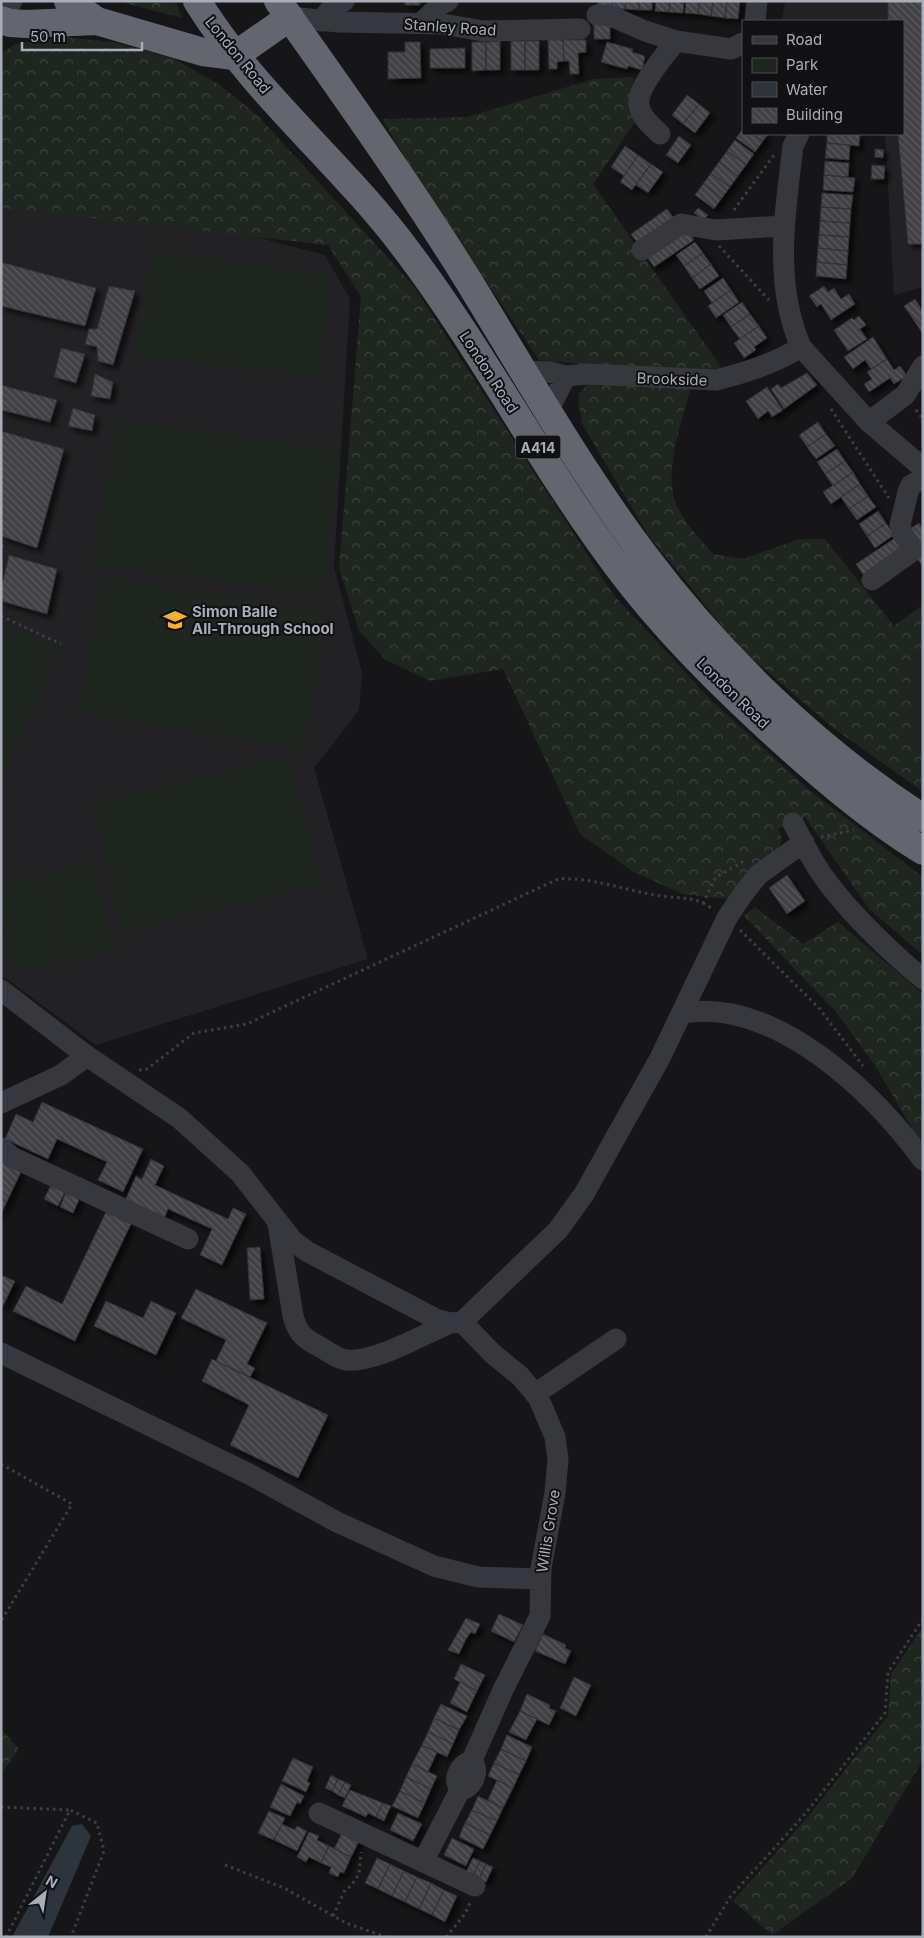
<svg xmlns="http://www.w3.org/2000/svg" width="924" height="1938" viewBox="0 0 924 1938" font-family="Inter,sans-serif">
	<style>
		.built { fill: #222225 }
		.forest { fill: url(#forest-crowns) }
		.green { fill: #1e261f }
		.water { fill: #2c353c }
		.building { fill: url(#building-back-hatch); stroke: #303034; filter: url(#shadow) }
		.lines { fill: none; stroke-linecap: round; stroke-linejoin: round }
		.path { stroke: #3d3f44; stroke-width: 3; stroke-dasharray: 2.5 4; stroke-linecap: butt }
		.minor { stroke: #37383d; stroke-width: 21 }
		.highway { stroke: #63666e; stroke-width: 28 }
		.labels { text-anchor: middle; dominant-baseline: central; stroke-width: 4; stroke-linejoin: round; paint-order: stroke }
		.shield { fill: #111113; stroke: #7b7e86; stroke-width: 1 }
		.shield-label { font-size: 14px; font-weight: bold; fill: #a8adb8 }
		.street-label { font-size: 15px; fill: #a8adb8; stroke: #111113 }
		.poi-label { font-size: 15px; font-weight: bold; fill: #a8adb8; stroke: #111113; text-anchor: start }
	</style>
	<defs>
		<pattern id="forest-crowns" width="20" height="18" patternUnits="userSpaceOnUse" patternTransform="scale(1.25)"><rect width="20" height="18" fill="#1e261f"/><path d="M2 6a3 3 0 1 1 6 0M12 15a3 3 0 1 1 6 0" fill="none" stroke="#3c433d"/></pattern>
		<pattern id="building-back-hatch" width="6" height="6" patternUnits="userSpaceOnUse" patternTransform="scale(1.25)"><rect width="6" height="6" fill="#404145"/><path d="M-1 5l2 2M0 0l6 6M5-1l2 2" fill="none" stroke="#595a5e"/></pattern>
		<filter id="shadow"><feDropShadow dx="4.5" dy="4.5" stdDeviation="2.5" flood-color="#0009"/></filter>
	</defs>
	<rect width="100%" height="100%" fill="#161618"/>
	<!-- built -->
	<path class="built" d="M785,1h138v286l-29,8 -9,-161h18v-113h-121z
		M1,171l324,84 25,44 -16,268 28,105 -3,38 -45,58 54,191 -272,86 -95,-70z
		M923,650v103l-12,-15v-78z"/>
	<!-- forest -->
	<path class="forest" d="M124,1h51l7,17 -57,-15z
		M60,37l54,5 60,17 46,26 38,31 155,169 200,309 95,103 100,92 115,88v78l-54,-46 -64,-92 -27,12 4,9 -3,13 -51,48 -45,-5 -49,-22 -54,-38 -77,-165 -73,12 -44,-21 -27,-29 -20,-63 22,-271 -33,-52 -327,-37v-154l14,-10z
		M633,77l4,42 -44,65 128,183 -28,8 -154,-15 -124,-185 -33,-56 85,-2 127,-38z
		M591,381l100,5c-8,32 -27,83 -16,115 8,21 24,37 38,53l30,5 57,-20h25l69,87 29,-21v45l-12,10v78l12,15v39l-91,-65 -93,-80 -91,-112 -67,-113 -3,-28z
		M755,907l48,37 35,-22 85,72v153l-49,-83 -38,-52 -92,-96z
		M923,1627v133l-71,118 -80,57 -39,-34 73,-82 82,-103 3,-42z
		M1,1729l18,20 -18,25z"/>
	<!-- green -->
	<path class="green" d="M153,252l175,23 -6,102 -188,-21z
		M117,420l222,30 -16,145 -230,-31z
		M103,578l223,34 -21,138 -226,-37z
		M1,623l57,26 -57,129z
		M288,756l33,129 -201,46 -26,-128z
		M94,863l20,87 -48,11 -20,-88z
		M44,874l20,87 -49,11 -14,-62v-27z"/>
	<!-- water -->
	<path class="water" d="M82,1824l9,12 -43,101h-36l60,-111z"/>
	<!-- building -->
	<path class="building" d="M405,1h15v4h-15z
		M598,1h14v8l-15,-1z
		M612,1h14l-1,8h-13z
		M626,1h13v9l-14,-1z
		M639,1h13v9h-13z
		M656,1h14l-1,11 -14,-1z
		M670,1h14l-1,12 -14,-1z
		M686,1h14l-2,13 -13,-1z
		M700,1h13l-2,15 -13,-2z
		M713,1h14l-2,17 -14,-2z
		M727,1h13l-2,18 -13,-1z
		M888,1h35v243h-15l-10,-110h5v-113h-15z
		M594,24h16v15h-16z
		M548,40h15l1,21 -7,1v7h-8z
		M563,40h23v12l-8,1 1,21h-9l-1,-13h-5z
		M500,41v29h-14v-28z
		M511,41h14v29h-14z
		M525,41h14v29h-14z
		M405,42h15l1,36 -33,1v-27h17z
		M472,42h14v28l-14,1z
		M607,42l26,7 -1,3 13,4 -3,14 -14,-4 -1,3 -26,-7z
		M465,48v20h-35v-19z
		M687,95l12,9 -16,20 -11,-9z
		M699,104l11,9 -15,20 -12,-9z
		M743,129v5h10l10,7 -8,11 -19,-14z
		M753,134h15l-5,7z
		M827,134h33l-1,12 -32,-3z
		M679,136l12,9 -13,18 -12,-8z
		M735,140l19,14 -8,11 -19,-14z
		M827,143l23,2 -1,15 -24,-2z
		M625,146l13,9 -14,21 -13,-9z
		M875,149l9,1 -1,8 -8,-1z
		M727,151l19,14 -8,11 -19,-14z
		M638,155l13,9 -19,26 -12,-8z
		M825,161l24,2 -1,14 -24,-2z
		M719,162l19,14 -8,11 -19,-14z
		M651,164l12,8 -15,21 -12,-8z
		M872,165l13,1 -1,13h-13z
		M711,173l19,14 -8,11 -19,-14z
		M824,175l31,3 -2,14 -30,-2z
		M703,184l19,14 -8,11 -19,-14z
		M822,193l31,2 -2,14 -30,-2z
		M821,207l30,2 -1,14 -30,-2z
		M698,208l10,7 -4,5 -10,-7z
		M667,209l8,11 -36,25 -8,-11z
		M820,221l30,2 -1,14 -30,-2z
		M686,228l8,12 -40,27 -8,-12z
		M819,235l30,2 -1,14 -30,-3z
		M695,242l8,11 -19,13 -8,-11z
		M818,248l30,3 -1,14 -30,-3z
		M703,253l8,11 -19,14 -8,-12z
		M1,262l95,26 -11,38 -84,-20z
		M817,262l30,3 -1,14 -30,-3z
		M711,264l8,12 -19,13 -8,-11z
		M723,278l8,12 -19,13 -8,-12z
		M109,286l26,5 -22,74 -15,-4 -1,-14 -12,-3 4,-15h8z
		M824,286l4,6 6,-4 7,11 8,-5 6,10 -24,16 -10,-16 -4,3 -8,-11z
		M731,290l8,12 -23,16 -8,-12z
		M915,299l8,12v23l-19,-28z
		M742,302l8,12 -19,13 -8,-12z
		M750,314l9,12 -19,13 -9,-12z
		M859,316l7,9 -6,4 7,10 -19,12 -14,-21 18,-12 2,2z
		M759,326l8,12 -13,9 2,3 -12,8 -10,-15z
		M873,337l14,22 -16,10 -6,-9 -12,9 -9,-12z
		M61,348l24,6 -9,29 -22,-6z
		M887,359l7,11 6,-4 7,10 -13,8 -4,-6 -21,14 -5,-8 8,-5 -5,-7z
		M807,373l10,12 -33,24 -13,-20 7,-5 3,4z
		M95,374l18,8 -3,17 -19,-3z
		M1,385l56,15 -7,22 -49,-12z
		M767,387l16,23 -11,7 -4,-6 -10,8 -12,-18z
		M73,408l22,7 -3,16 -24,-5z
		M818,422l8,12 -19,13 -8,-12z
		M1,431l63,18 -27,99 -36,-12z
		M826,434l9,12 -19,13 -9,-12z
		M837,449l8,12 -20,13 -8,-12z
		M845,461l8,11 -20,14 -8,-12z
		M853,472l7,12 -29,20 -8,-12z
		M860,484l8,12 -19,13 -8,-12z
		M868,496l8,11 -19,13 -8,-11z
		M878,511l8,12 -19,13 -8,-12z
		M886,523l8,12 -19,13 -8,-12z
		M919,523l4,5v20l-15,-18z
		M895,538l8,12 -39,26 -8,-12z
		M923,554v13l-6,-9z
		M9,555l48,14 -10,45 -46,-13v-12z
		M787,875l18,26 -18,13 -18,-26z
		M42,1102l101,47 -20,43 -25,-12 9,-18 -50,-23 -9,20 -43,-20 11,-25 17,8z
		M151,1159l13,7 -9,19 73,34 5,-11 13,6 -24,51 -22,-10 12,-26 -44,-20 -4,10 -39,-18 11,-25 6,3z
		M1,1162l20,10 -20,42z
		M51,1185l14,7 -7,14 -14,-7z
		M66,1192l14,6 -7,15 -13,-6z
		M106,1212l25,12 -56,117 -62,-30 13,-25 36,18z
		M260,1247l4,52 -14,1 -3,-52z
		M1,1275l14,6 -12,25h-2z
		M196,1289l71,34 -20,41 8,4 -5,9 -34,-16 10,-21 -45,-22z
		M106,1301l37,17 8,-17 25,12 -20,42 -62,-29z
		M212,1359l116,56 -30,63 -68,-33 19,-40 -47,-24z
		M499,1614l24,11 -9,17 -23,-11z
		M466,1618l14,6 -5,10 -4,-2 -5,7 -7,15 -11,-4z
		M543,1634l23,11 -1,3 6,3 -6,13 -30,-13z
		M461,1664l24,11 -8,16 -23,-12z
		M574,1677l17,8 -15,31 -16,-8z
		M460,1682l17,9 -10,21 -17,-9z
		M527,1694l23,11 -1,3 7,3 -7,14 -29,-14z
		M441,1704l26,12 -8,14 -25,-12z
		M520,1711l17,8 -11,21 -17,-8z
		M434,1718l25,12 -6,14 -25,-12z
		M428,1732l25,12 -6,13 -25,-12z
		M507,1735l25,12 -6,14 -25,-12z
		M422,1745l15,7 -9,20 -16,-8z
		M501,1749l25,12 -7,14 -25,-12z
		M293,1758l20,9 -6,14 3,2 -4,9 -24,-11z
		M494,1763l25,12 -6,13 -25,-12z
		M412,1764l25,12 -6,13 -25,-12z
		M331,1775l7,4 -6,12 -7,-3z
		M406,1777l25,12 -6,14 -25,-12z
		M338,1779l7,3 -7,13 -6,-4z
		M497,1780l16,8 -10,20 -15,-8z
		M345,1782l6,3 -6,13 -7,-3z
		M281,1784l23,12 -4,8 -3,-2 -7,14 -20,-9z
		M350,1790l33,13 -7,14 -8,-4 -2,4 -24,-11z
		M400,1791l25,12 -7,15 -26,-12z
		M478,1796l25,12 -6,13 -25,-11z
		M383,1803l8,3 -7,15 -8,-4z
		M472,1810l25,11 -7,14 -25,-12z
		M269,1811l16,7 -11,22 -16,-7z
		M398,1813l24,11 -9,17 -23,-11z
		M465,1823l25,12 -7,14 -24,-12z
		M282,1824l13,6 2,-4 10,5 -10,20 -23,-11z
		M343,1831l17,8 -9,18 -17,-8z
		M309,1832l10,4 -2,4 12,6 -8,17 -12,-6 -3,5 -9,-5z
		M452,1838l22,11 -8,17 -22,-11z
		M329,1846l22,11 -7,16 -4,-1 -2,5 -9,-4 2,-6 -10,-4z
		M377,1858l13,6 -12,25 -13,-6z
		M473,1858l7,3 -7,15 -7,-4z
		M480,1861l6,3 -7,15 -6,-3z
		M390,1864l14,7 -12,25 -14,-7z
		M486,1864l7,3 -7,15 -7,-3z
		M404,1871l13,6 -12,25 -13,-6z
		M417,1877l14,6 -12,26 -14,-7z
		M431,1883l13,7 -12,25 -13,-6z
		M444,1890l13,6 -12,26 -13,-7z"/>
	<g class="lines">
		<!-- path -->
		<path class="path" d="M734,210l40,-55
			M719,246l50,54
			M831,409l58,89
			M916,410l7,9
			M1,546l4,1
			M1,616l60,28
			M821,837l33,-7
			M703,903l10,6
			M740,930l79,78 44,58
			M139,1070l8,-1 47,-36 53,-9 311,-145c36,-2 68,12 103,17 15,2 29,1 42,7l13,-26 30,-17
			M1,1464l71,40 -71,117
			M1,1807l69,3
			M225,1865l59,23 62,35 40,14
			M333,1916l12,-26 6,-4 8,-12 2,-22
			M6,1937l64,-127 27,13 7,28 -33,86
			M446,1937l19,-23 6,-13
			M706,1937l24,-40 75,-83 80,-101 3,-41 35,-53"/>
		<!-- minor -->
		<path class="minor" d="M597,15l14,1 34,15 31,10 55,8 12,-6
			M1,16l11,-15
			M290,17l48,5 105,2 40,7 97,-2
			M321,21l11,-14 12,-6
			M755,21l2,-20
			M421,23l20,-19 7,-3
			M660,134c-9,-9 -19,-16 -21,-29 -3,-17 26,-50 37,-64
			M799,134l-6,12c-8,68 -20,136 8,201l68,75 54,46
			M642,250l39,-26 35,6 67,-4
			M524,371l26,1 16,4 -18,35
			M566,376l22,-2 128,6c29,-7 60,-17 85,-33
			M869,422l36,-27 18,-29
			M872,580l42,-30 -12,-17 -2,-8 8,-33 3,-7 12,-7
			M793,823c8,15 15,30 24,44 24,38 71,83 106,112
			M1,990l86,66 92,62 61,55 53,68 15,11 128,67 14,4 12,-1 96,-92 26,-36 76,-136 67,-140 16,-24 15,-19 46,-33
			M683,1013c93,-15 189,78 240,147
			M1,1103l60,-28 26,-19
			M1,1148l11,9 176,82
			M278,1224l15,92c5,19 12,23 29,32 7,4 16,11 24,12 29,3 76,-25 104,-37
			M1,1353l248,121 88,48 97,44 44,11 62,2
			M535,1394l81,-55
			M460,1790c13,-2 20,-18 12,-30l31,-70 37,-74 1,-48 14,-75 3,-34 -3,-22 -17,-40 -18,-21 -27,-22 -31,-32
			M319,1813l156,73
			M423,1862l37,-72c-8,-13 0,-25 12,-30"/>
		<!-- highway -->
		<path class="highway" d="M68,1l29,20 106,31 31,4 56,-39
			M197,1c58,94 146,163 211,251 76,101 134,214 210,315 44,59 96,111 150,161 49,45 99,88 155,123
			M278,1c65,92 131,184 190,279 57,93 111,188 176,275 75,100 174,196 279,263
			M1,20l9,3 16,1 71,-3"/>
	</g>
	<!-- icons -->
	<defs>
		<symbol id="school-bare" viewBox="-9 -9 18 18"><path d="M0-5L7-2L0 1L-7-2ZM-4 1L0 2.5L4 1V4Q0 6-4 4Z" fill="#f2b134" stroke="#111113" stroke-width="2.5" paint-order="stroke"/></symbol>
	</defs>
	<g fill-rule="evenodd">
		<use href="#school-bare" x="159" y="604" width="32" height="32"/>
	</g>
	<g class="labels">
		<!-- shield labels -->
		<rect class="shield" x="515.5" y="435.5" width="45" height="23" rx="4"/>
		<g class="shield-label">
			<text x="538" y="447">A414</text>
		</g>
		<!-- street labels -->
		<g class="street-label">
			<text transform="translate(450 27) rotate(4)">Stanley Road</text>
			<text transform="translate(238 55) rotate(51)">London Road</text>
			<text transform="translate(489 372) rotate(57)">London Road</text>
			<text transform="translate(672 379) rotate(2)">Brookside</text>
			<text transform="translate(733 693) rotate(44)">London Road</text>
			<text transform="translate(548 1531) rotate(-81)">Willis Grove</text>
		</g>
		<!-- poi labels -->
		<g class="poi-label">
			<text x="192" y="611">Simon Balle<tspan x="192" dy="17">All-Through School</tspan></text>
		</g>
	</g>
	<!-- border -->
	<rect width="924" height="1938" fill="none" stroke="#a8adb8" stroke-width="5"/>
	<!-- legend -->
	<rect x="742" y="20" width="162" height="115" fill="#111113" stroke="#4d4f55"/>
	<rect x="752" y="36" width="25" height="8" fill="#37383d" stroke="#4d4f55"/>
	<text x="786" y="45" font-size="15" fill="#a8adb8">Road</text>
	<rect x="752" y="58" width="25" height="15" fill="#1e261f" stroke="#4d4f55"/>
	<text x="786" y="70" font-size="15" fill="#a8adb8">Park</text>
	<rect x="752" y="82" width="25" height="15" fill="#2c353c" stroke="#4d4f55"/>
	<text x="786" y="95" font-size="15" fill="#a8adb8">Water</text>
	<rect x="752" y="108" width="25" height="15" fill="url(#building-back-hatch)" stroke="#4d4f55"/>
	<text x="786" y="120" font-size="15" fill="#a8adb8">Building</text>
	<!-- north arrow -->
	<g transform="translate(45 1893) rotate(30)" stroke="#111113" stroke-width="4" paint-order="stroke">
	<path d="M0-4L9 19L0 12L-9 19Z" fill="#a8adb8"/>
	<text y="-8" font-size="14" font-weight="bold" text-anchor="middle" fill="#a8adb8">N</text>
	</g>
	<!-- scale -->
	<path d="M22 42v8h120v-8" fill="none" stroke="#a8adb8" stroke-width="2.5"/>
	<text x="30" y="42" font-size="15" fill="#a8adb8" stroke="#111113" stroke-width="4" paint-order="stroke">50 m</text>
</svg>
